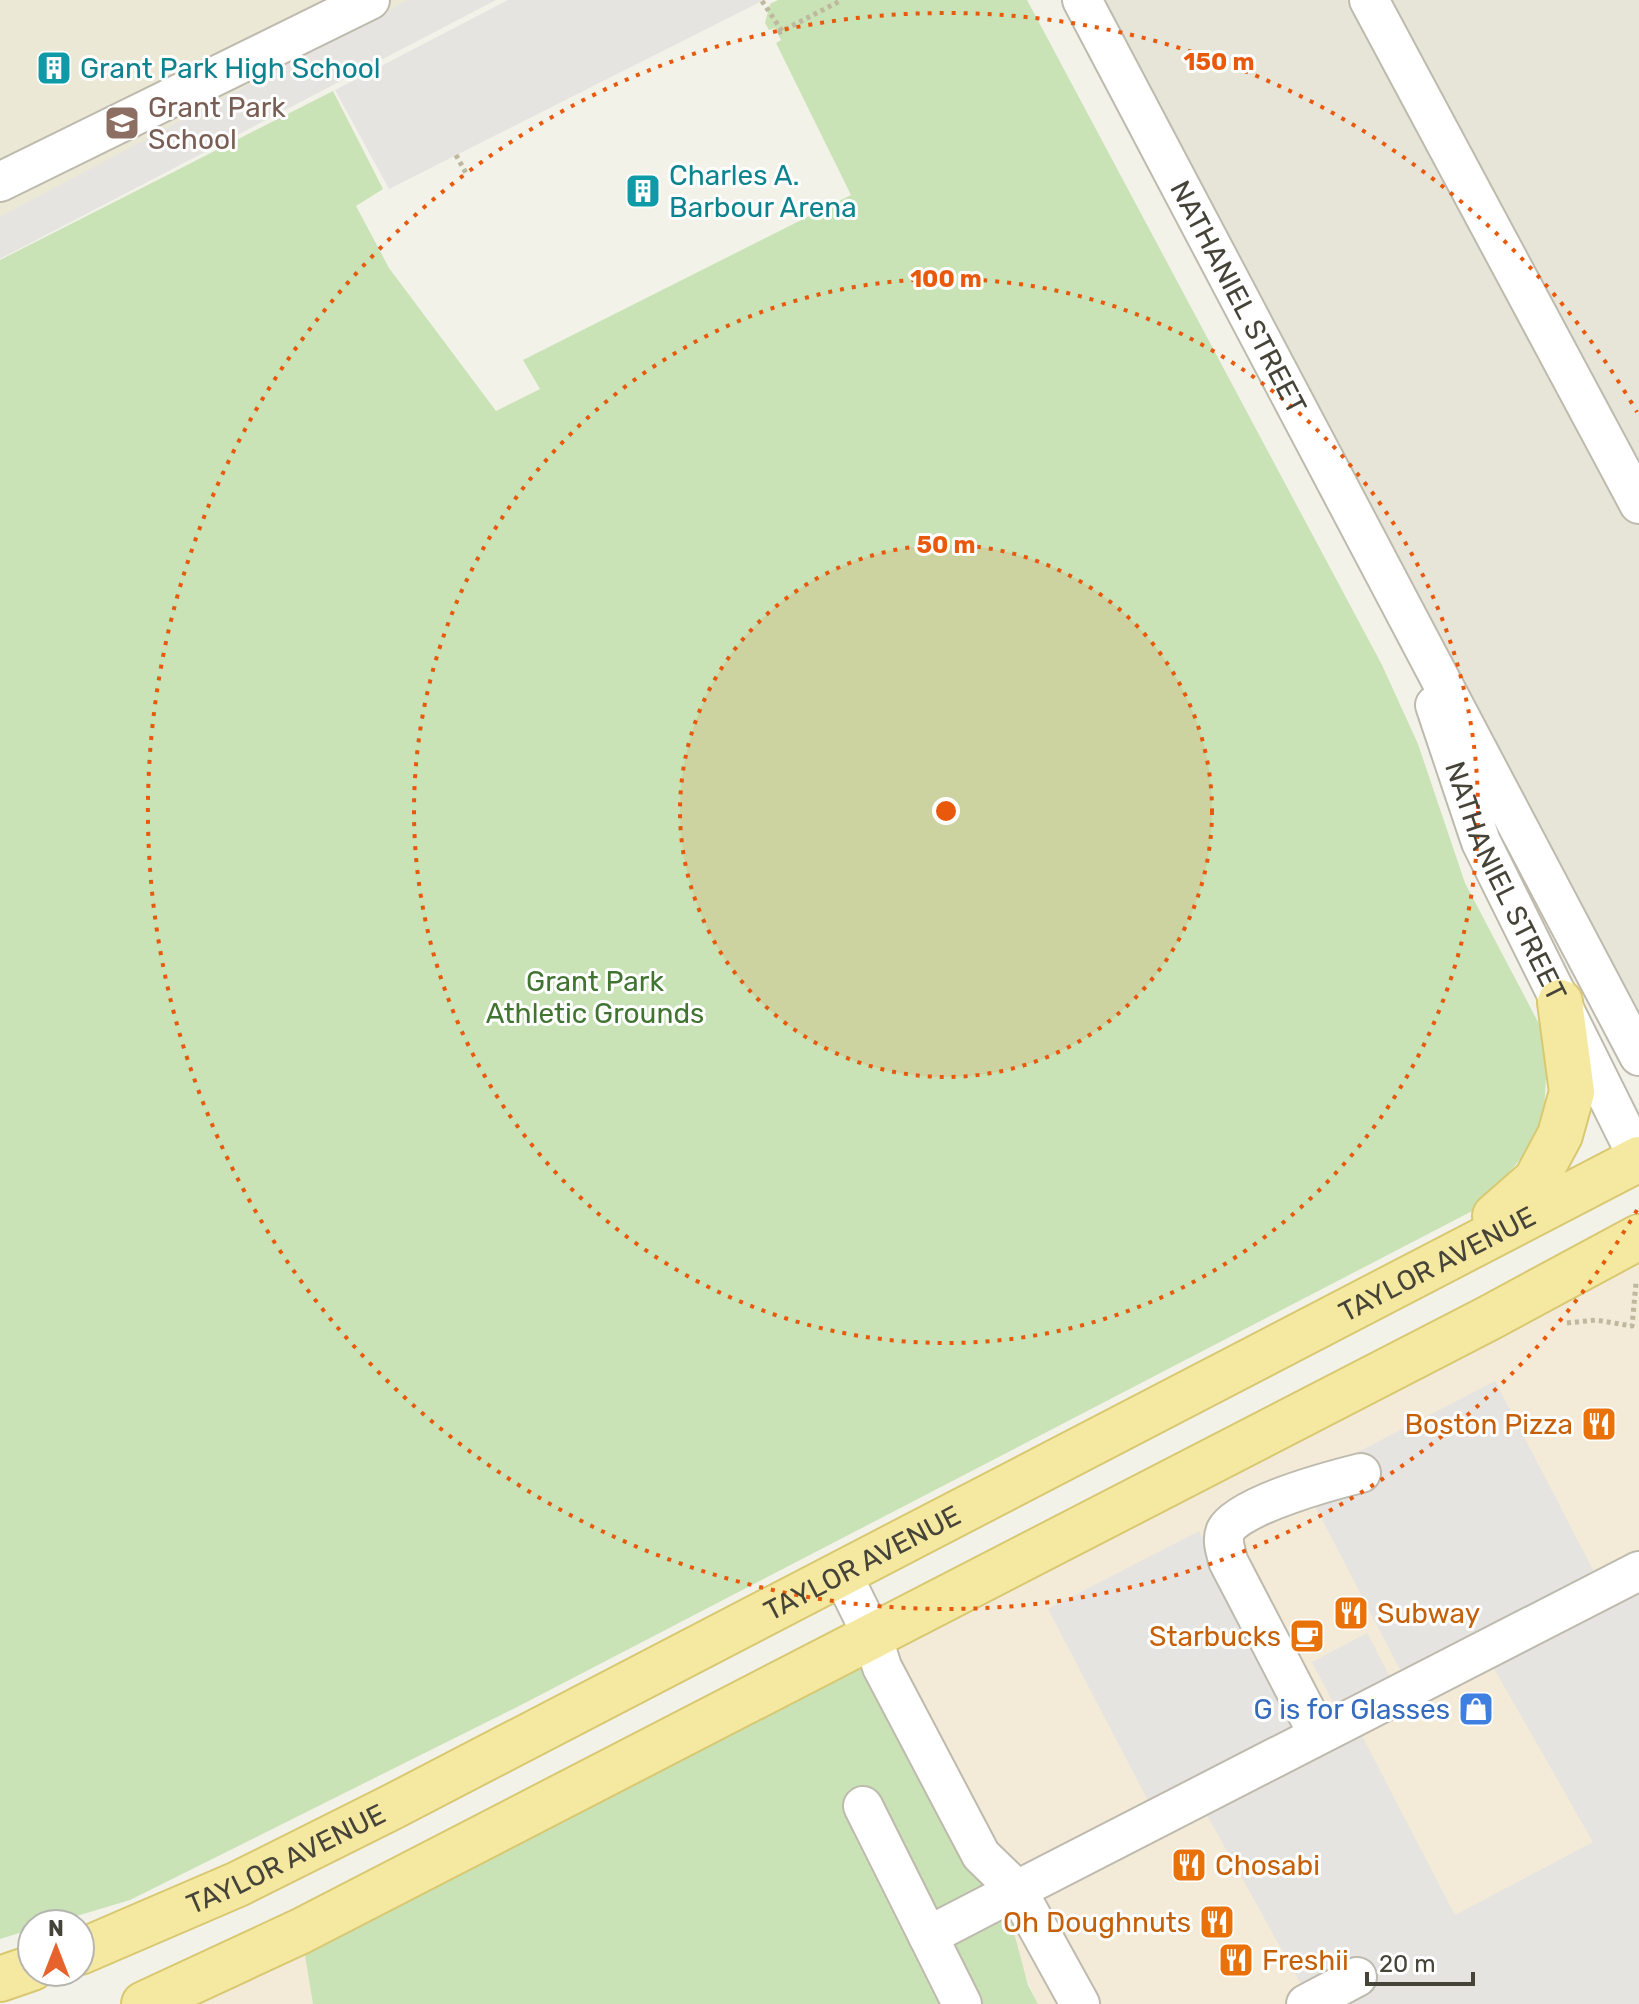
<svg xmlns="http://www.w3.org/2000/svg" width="1639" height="2004" viewBox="0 0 1639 2004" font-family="Rubik,sans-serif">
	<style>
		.residential { fill: #e7e4d8 }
		.commercial { fill: #f3ebd7 }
		.education { fill: #ebe8d5 }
		.green { fill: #c9e3b6 }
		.parking { fill: #e5e4e1 }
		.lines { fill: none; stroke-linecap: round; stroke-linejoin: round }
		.minor-casing { stroke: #bebaad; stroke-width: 42 }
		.major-casing { stroke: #d9c872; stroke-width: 48 }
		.path { stroke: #beb89f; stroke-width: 5; stroke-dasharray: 4 4; stroke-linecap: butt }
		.minor { stroke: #fff; stroke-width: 38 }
		.major { stroke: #f5e9a1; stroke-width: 44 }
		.ring { fill: none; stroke: #e8590c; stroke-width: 4; stroke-dasharray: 4 8 }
		.labels { text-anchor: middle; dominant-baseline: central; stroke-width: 6; stroke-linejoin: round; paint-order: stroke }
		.culture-label { font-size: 28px; fill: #0d838f; stroke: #fff; text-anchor: start }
		.education-label { font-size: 28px; fill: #785e54; stroke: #fff; text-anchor: start }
		.street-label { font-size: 28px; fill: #464338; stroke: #fff }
		.park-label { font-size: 28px; fill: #417331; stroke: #fff }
		.food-label { font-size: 28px; fill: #c56008; stroke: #fff; text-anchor: end }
		.shop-label { font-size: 28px; fill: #366cbe; stroke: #fff; text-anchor: end }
		.centre { fill: #e8590c; stroke: #fff; stroke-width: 4 }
		.ring-label { font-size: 24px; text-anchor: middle; font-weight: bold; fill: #e8590c; stroke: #fff; stroke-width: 6; stroke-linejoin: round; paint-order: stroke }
	</style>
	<rect width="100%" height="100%" fill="#f3f2e9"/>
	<!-- residential -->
	<path class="residential" d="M1082,0h557v1056z"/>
	<!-- commercial -->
	<path class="commercial" d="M1639,1237v767h-601l-166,-369z
		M301,1931l12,73h-169z"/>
	<!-- education -->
	<path class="education" d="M0,0h488l-488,245z"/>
	<!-- green -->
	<path class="green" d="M778,0h249l355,665 36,79 47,139 83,158 -5,91 -63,75 -959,498 -391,195 -80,24h-18v5l-32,10v-1679l333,-169 50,98 -27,17 33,62 107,143 44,-22 -17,-29 328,-165 -75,-152 5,-3 -6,-12 -6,2 -4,-7 5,-19z
		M872,1635l133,264 23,86 10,19h-725l-12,-73z"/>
	<!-- parking -->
	<path class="parking" d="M408,0h88l-496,259v-42z
		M508,0h256l-375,189 -54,-99z
		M1495,1381l108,208 -193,100 -108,-208z
		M1199,1531l109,208 -151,79 -109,-209z
		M1639,1591v413h-327l-114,-205 162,-67 95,183 138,-73 -101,-177z
		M1367,1633l32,61 -56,28 -31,-60z"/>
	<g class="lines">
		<defs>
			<g id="minor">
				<path id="s1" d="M1082,0l557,1056"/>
				<path d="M1369,0l270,504"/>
				<path d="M0,182l370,-182"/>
				<path id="s2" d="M1435,705l46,137 158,318"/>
				<path d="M841,1572l31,63 10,32 99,188 36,35 622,-319"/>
				<path d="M1318,1734l-90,-173c-2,-10 -7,-21 -2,-31 13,-25 107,-50 135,-57"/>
				<path d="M863,1806l99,198"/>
				<path d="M928,1936l89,-46 63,114"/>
				<path d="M1306,2004l51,-27"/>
			</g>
			<g id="major">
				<path d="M1495,1216l41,-36 24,-45 12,-43 -12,-90"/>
				<path id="s3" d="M80,1952l158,-68 152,-76 1249,-649"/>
				<path d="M0,1979l32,-11"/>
				<path d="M144,2004l157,-73 1188,-613 150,-81"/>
			</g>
		</defs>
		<!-- minor casing -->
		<use href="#minor" class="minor-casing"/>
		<!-- major casing -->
		<use href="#major" class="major-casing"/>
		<!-- path -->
		<path class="path" d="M762,1l20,30
			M778,33l64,-33
			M456,155l10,18
			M1567,1323l29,-3 36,6 4,-43"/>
		<!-- minor -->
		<use href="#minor" class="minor"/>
		<!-- major -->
		<use href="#major" class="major"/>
	</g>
	<!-- distance rings -->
	<circle cx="946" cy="811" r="266" fill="#e8590c" fill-opacity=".12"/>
	<g class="ring">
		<circle cx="946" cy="811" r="266"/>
		<circle cx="946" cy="811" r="532"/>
		<path d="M1637 1210A798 798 0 1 1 1637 412"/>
	</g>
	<!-- icons -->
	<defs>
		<symbol id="building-square" viewBox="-11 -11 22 22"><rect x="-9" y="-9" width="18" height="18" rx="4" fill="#0f9aa8" stroke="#fff"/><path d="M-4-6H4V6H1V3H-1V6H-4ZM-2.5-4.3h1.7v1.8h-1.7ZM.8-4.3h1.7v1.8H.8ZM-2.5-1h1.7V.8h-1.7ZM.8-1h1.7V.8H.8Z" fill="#fff"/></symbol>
		<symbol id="school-square" viewBox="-11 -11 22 22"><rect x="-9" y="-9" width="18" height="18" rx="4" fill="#8d6e63" stroke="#fff"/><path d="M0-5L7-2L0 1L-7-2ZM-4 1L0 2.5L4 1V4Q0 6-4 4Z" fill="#fff"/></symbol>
		<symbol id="restaurant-square" viewBox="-11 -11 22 22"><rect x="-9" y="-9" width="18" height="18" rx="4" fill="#e8710a" stroke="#fff"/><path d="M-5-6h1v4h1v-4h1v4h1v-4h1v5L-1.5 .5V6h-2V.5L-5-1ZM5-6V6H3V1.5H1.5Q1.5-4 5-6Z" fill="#fff"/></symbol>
		<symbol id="cafe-square" viewBox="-11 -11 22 22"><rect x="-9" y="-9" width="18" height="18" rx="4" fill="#e8710a" stroke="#fff"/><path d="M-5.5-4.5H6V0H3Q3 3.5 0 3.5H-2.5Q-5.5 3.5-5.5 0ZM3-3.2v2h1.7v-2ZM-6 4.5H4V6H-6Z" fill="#fff"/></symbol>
		<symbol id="shop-square" viewBox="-11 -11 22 22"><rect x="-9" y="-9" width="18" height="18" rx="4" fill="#3f7fe0" stroke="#fff"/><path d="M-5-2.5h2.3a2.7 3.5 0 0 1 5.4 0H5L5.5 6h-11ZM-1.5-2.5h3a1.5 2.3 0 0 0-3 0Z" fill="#fff"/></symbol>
	</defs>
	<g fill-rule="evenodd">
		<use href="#building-square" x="34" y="48" width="40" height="40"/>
		<use href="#school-square" x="102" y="103" width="40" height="40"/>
		<use href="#building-square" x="623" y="171" width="40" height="40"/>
		<use href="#restaurant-square" x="1579" y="1404" width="40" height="40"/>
		<use href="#restaurant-square" x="1331" y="1593" width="40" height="40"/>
		<use href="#cafe-square" x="1287" y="1616" width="40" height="40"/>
		<use href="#shop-square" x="1456" y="1689" width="40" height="40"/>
		<use href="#restaurant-square" x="1169" y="1845" width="40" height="40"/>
		<use href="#restaurant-square" x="1197" y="1902" width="40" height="40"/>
		<use href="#restaurant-square" x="1216" y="1940" width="40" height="40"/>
	</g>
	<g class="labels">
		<!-- culture labels -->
		<g class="culture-label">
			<text x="80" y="68">Grant Park High School</text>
			<text x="669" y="175">Charles A.<tspan x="669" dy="32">Barbour Arena</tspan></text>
		</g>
		<!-- education labels -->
		<g class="education-label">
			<text x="148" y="107">Grant Park<tspan x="148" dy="32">School</tspan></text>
		</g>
		<!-- street labels -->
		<g class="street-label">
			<text stroke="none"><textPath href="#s1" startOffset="336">NATHANIEL STREET</textPath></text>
			<text stroke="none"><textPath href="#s2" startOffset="190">NATHANIEL STREET</textPath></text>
			<text stroke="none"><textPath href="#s3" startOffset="1522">TAYLOR AVENUE</textPath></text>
			<text stroke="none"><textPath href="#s3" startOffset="874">TAYLOR AVENUE</textPath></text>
			<text stroke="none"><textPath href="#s3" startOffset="226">TAYLOR AVENUE</textPath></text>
		</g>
		<!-- park labels -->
		<g class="park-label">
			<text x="595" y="981">Grant Park<tspan x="595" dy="32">Athletic Grounds</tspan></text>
		</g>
		<!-- food labels -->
		<g class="food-label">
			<text x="1573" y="1424">Boston Pizza</text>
			<text x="1377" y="1613" text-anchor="start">Subway</text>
			<text x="1281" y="1636">Starbucks</text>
			<text x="1215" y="1865" text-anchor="start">Chosabi</text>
			<text x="1191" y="1922">Oh Doughnuts</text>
			<text x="1262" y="1960" text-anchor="start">Freshii</text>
		</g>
		<!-- shop labels -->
		<g class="shop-label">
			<text x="1450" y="1709">G is for Glasses</text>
		</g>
	</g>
	<circle cx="946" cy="811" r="12" class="centre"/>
	<g class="ring-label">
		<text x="1219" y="70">150 m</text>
		<text x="946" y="287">100 m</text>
		<text x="946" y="553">50 m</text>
	</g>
	<!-- north arrow -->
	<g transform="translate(56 1948)"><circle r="38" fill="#ffffff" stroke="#b5b4af" stroke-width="2"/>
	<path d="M0-6L14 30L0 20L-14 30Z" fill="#e6632e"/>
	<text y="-12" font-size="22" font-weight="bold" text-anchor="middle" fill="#464338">N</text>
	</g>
	<!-- scale -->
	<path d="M1367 1972v12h106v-12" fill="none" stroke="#464338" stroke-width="4"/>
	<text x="1379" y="1972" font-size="24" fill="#464338" stroke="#ffffff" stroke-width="6" paint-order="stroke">20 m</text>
</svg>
